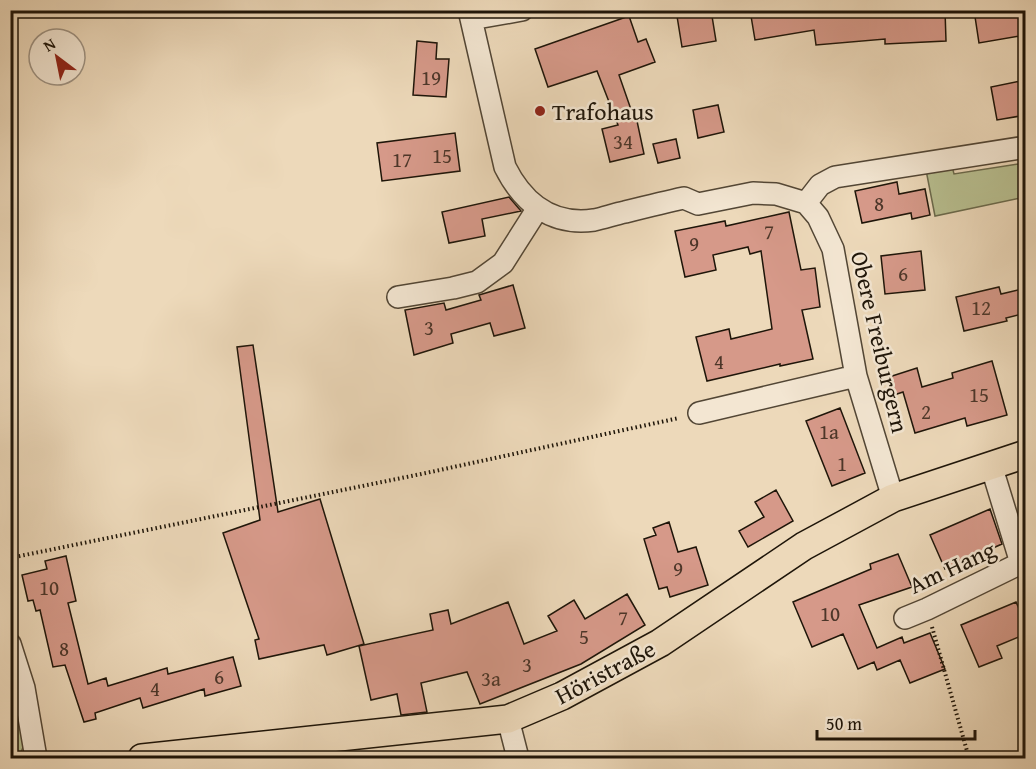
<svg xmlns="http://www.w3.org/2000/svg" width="1036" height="769" viewBox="0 0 1036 769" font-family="'Gentium Book Plus',serif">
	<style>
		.green { fill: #b8bf90; stroke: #6b6a4c; stroke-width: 1.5 }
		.building { fill: #d69989; stroke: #1e1509; stroke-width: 1.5 }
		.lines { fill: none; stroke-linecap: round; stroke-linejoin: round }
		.minor-casing { stroke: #524635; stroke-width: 24 }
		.major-casing { stroke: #1e1509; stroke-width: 30 }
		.path { stroke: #1e1509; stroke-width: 4; stroke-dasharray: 1.5 3; stroke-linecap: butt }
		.minor { stroke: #f3e6d2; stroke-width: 21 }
		.major { stroke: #edd9ba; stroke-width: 27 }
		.poi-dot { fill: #8f2418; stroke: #f3e6d2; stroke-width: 2 }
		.labels { text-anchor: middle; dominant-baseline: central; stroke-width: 5; stroke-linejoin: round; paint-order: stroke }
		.number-label { font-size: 21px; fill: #4c3629 }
		.poi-label { font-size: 24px; fill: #1e1509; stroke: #f3e6d2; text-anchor: start }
		.street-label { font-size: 24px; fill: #1e1509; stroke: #f3e6d2 }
	</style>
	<rect width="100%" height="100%" fill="#edd9ba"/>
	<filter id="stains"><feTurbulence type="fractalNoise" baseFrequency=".00333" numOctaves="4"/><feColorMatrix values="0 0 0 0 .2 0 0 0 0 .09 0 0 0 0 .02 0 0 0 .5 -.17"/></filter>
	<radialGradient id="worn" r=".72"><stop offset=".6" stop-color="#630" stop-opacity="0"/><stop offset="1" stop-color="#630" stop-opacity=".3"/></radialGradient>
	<!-- green -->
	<path class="green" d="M1025,163v34l-90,19 -9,-46 26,-4 2,8z
		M10,690l15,53 -5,11 -9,2z"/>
	<!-- building -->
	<path class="building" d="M676,10h35l5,31 -34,6z
		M750,10h195l1,31 -61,3v-5l-69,6 -2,-15 -59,10z
		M974,10h52v25l-47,8z
		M629,16l9,26 8,-3 9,23 -36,13 16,46h2l7,33 -34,8 -8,-33 16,-4 -21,-54 -49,16 -13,-38z
		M417,41l20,2 -1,16h13l-3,38 -33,-2z
		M1026,80v35l-29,5 -6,-33z
		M718,105l6,27 -26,6 -5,-28z
		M455,133l5,38 -78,10 -5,-38z
		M676,139l4,19 -22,5 -5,-19z
		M897,182l2,12 26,-5 5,26 -18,4 -1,-6 -49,10 -7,-32z
		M509,197l12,14 -39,8 3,17 -36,7 -7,-31z
		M789,212l12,58 14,-2 5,39 -18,3 11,49 -33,7v-2l-73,17 -11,-44 33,-8 2,10 41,-10 -11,-78 -11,3 -2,-7 -35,8 3,15 -31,7 -10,-46 50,-10 1,5z
		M921,251l4,39 -40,4 -4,-38z
		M513,285l12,43 -31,8 -4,-13 -39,11 2,9 -39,12 -9,-45 39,-7 2,7 35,-10 -2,-5z
		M999,287l2,7 25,-6v25l-20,5 1,3 -43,10 -8,-34z
		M253,345l25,167 42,-13 44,145 -37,11 -3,-10 -65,14 -4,-19 4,-1 -36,-106 37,-13 -23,-173z
		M992,361l15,54 -40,11 -2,-8 -50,15 -12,-41 -9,3 -5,-18 28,-9 5,19 31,-9 -1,-5z
		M840,408l25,65 -33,13 -26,-65z
		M776,490l17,31 -45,26 -9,-16 25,-14 -9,-15z
		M990,509l12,35 -57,25 -15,-34z
		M669,522l9,30 18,-5 12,38 -38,12 -3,-10 -8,2 -15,-50 12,-4 -3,-7z
		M898,554l14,33 -53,18 18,43 25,-11 2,6 26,-10 15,36 -35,14 -10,-23 -23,10 -3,-8 -16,7 -15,-35 -31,13 -19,-45 78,-33 -1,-5z
		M66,556l10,45 -8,2 20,81 18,-6 2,8 59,-18 1,6 65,-17 8,29 -36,10 -1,-7 -61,19 -3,-10 -45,15 1,6 -12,3 -19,-57 -12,2 -13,-57 -4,1 -3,-11 -5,1 -6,-26 25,-6 -2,-8z
		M627,594l18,31 -64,39 -101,40 -13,-32 -46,11 6,29 -26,3 -4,-21 -26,6 -12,-54 74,-16 -3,-16 18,-4 3,14 57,-22 16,42 33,-13 -9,-15 26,-16 11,19z
		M1016,602l10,22v10l-29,12 5,12 -23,9 -18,-42z"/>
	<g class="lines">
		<defs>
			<path id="minor" d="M469,10l36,157c18,36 47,59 89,53 10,-2 21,-6 31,-8 20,-5 40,-10 59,-14l14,6 55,-11 23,1 30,9 12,14 15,32 23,127 37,122
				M471,19l51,-9
				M806,203l14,-18 15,-8 191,-30
				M398,297l55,-9 24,-6 26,-19 35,-55
				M699,413l157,-37
				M991,465l30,98 5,-2
				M905,618l22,-9 94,-46
				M10,644l14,44 12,70
				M508,719l10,39"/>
			<path id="major" d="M142,758l366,-39 54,-23 98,-53 144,-97 89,-48 133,-44"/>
		</defs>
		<!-- minor casing -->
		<use href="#minor" class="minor-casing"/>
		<!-- major casing -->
		<use href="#major" class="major-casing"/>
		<!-- path -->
		<path class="path" d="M10,558l416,-85 253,-55
			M932,627l37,131"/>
		<!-- minor -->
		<use href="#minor" class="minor"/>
		<!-- major -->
		<use href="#major" class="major"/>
	</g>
	<!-- markers -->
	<circle class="poi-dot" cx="540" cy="111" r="6"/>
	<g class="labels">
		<!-- number labels -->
		<g class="number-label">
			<text x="431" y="77">19</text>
			<text x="623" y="141">34</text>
			<text x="442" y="155">15</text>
			<text x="402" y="159">17</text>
			<text x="879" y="203">8</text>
			<text x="769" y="231">7</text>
			<text x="694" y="243">9</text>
			<text x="903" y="273">6</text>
			<text x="981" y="307">12</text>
			<text x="429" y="327">3</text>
			<text x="719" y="361">4</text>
			<text x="979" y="394">15</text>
			<text x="926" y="411">2</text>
			<text x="829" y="431">1a</text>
			<text x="842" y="463">1</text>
			<text x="678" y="568">9</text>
			<text x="49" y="587">10</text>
			<text x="830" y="613">10</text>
			<text x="623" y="617">7</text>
			<text x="584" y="636">5</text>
			<text x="64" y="648">8</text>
			<text x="527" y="664">3</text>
			<text x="219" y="676">6</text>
			<text x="491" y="678">3a</text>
			<text x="155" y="688">4</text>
		</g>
		<!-- poi labels -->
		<g class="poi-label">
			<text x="552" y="111">Trafohaus</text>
		</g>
		<!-- street labels -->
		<g class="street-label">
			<text transform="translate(880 342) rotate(77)">Obere Freiburgern</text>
			<text transform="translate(952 567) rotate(-25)">Am Hang</text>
			<text transform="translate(605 672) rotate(-28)">Höristraße</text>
		</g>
	</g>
	<!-- margin -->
	<rect width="1036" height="769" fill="none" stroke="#edd9ba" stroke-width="36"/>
	<rect x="12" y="12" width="1012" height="745" fill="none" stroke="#1e1509" stroke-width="3"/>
	<rect x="18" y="18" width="1000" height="733" fill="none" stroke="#1e1509" stroke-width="1.5"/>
	<!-- north arrow -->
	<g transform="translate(57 57) rotate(328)"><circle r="28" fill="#f3e6d2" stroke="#9e9282" stroke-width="1.5"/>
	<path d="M0-4.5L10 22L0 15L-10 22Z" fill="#8f2418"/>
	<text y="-9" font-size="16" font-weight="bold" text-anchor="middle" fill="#1e1509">N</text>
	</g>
	<!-- scale -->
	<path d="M817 730v9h158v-9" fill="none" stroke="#1e1509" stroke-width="3"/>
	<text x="826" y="730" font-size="18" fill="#1e1509" stroke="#f3e6d2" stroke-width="4.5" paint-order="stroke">50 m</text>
	<rect width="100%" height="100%" filter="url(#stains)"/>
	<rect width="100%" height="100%" fill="url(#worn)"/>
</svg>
